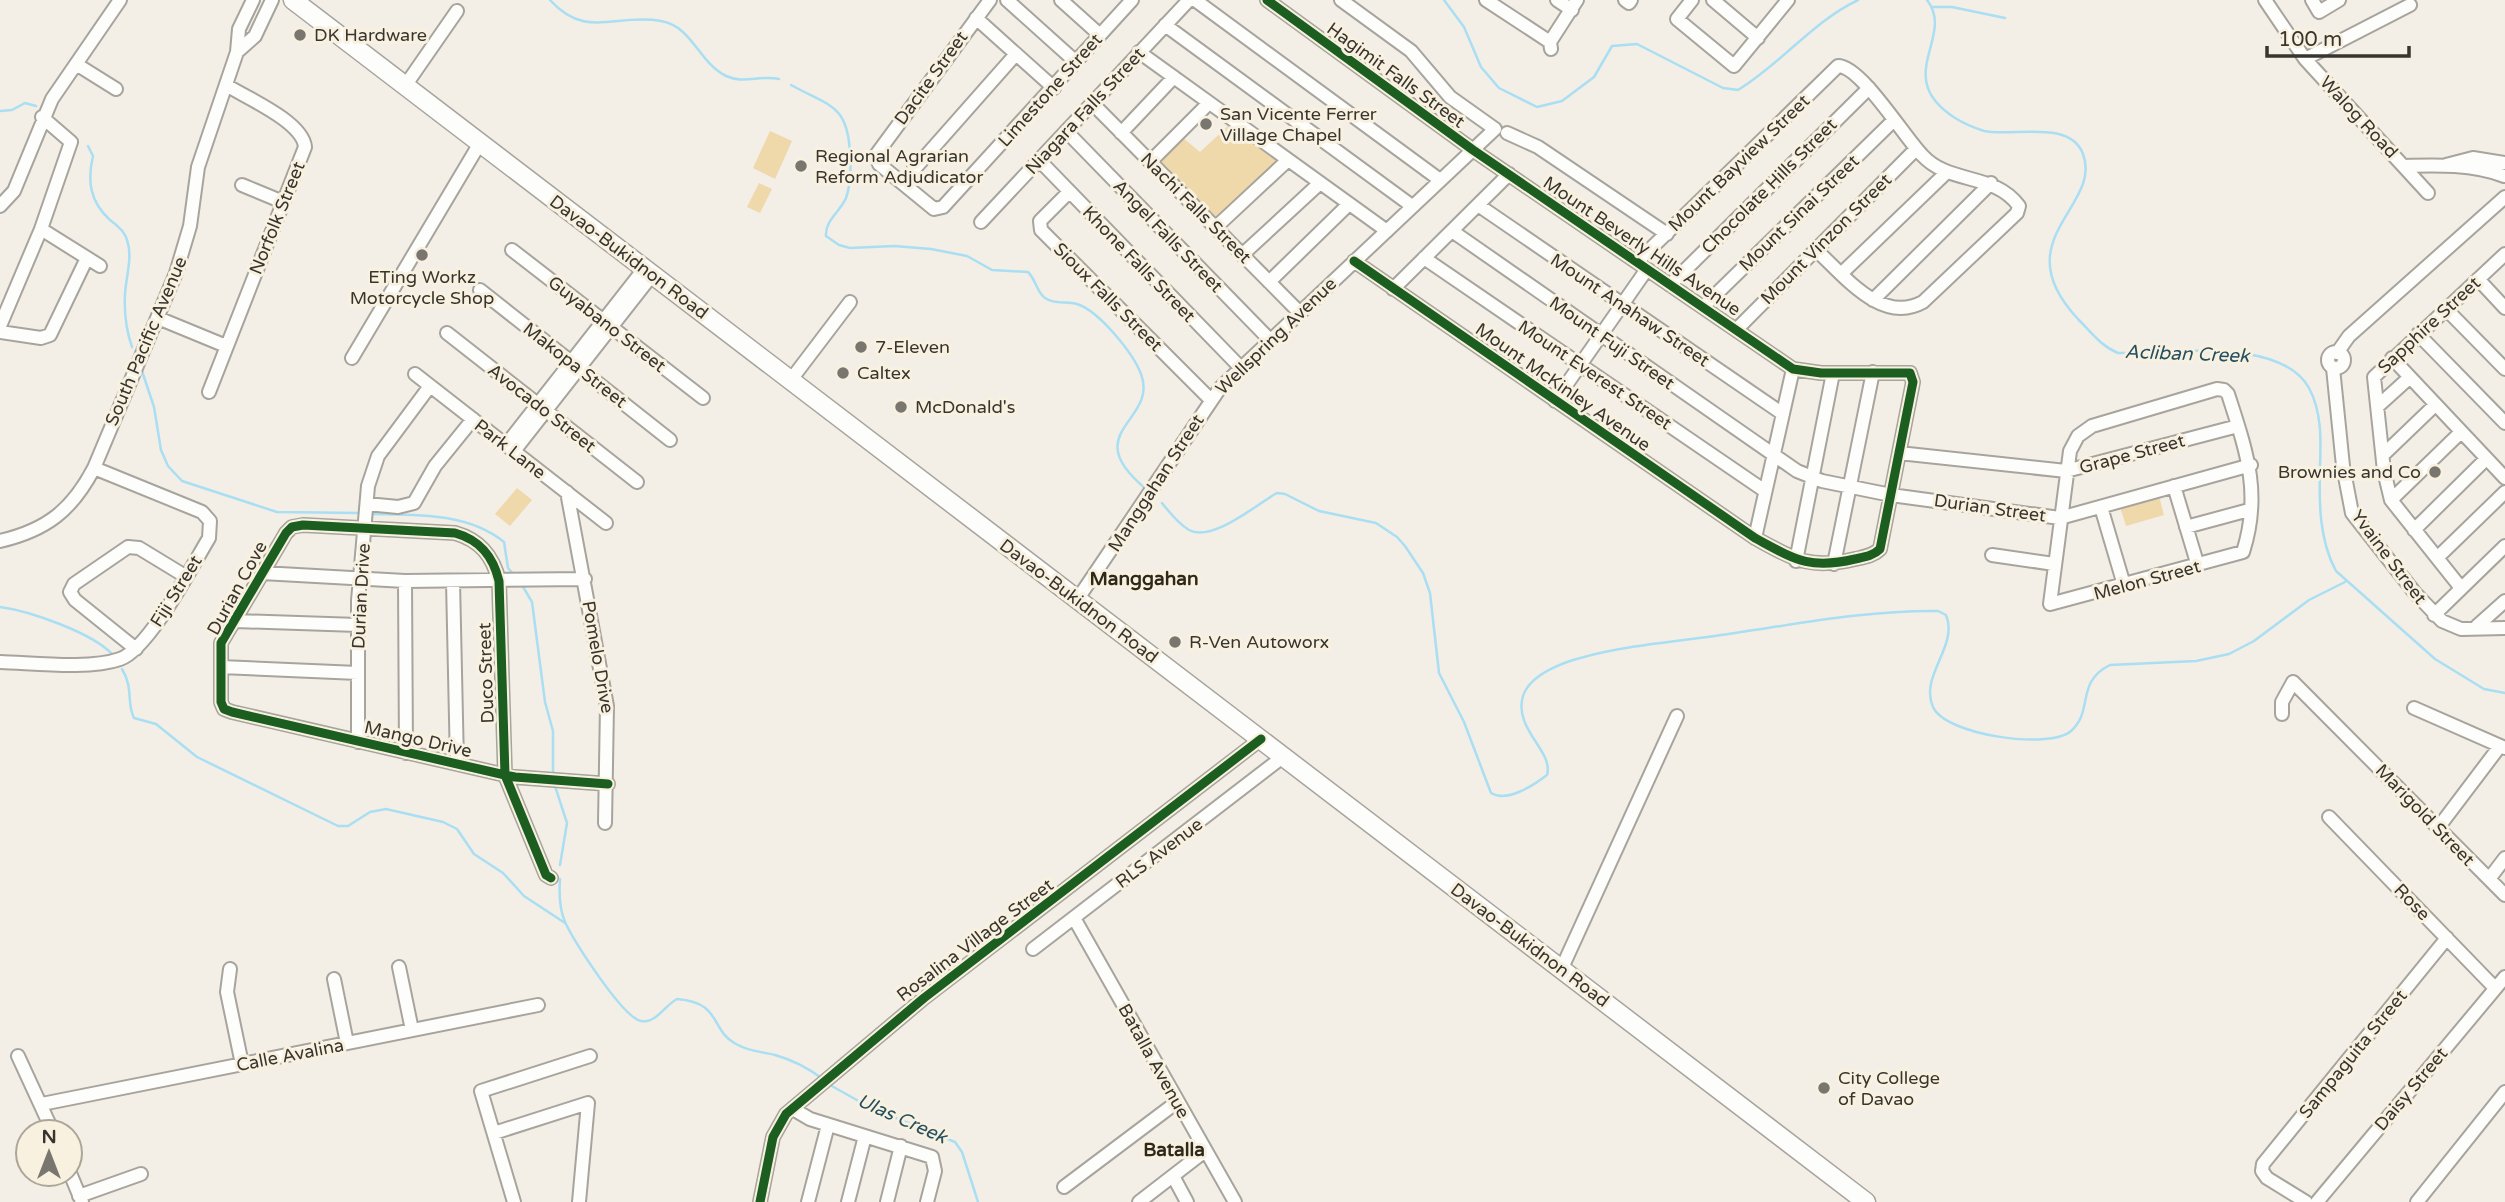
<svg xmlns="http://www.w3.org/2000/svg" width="2505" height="1202" viewBox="0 0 2505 1202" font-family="'Varela Round',sans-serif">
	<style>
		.green { fill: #efd8aa }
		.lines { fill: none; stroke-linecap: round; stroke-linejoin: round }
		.stream { stroke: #a9def3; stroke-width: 2.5 }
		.minor-casing { stroke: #a7a49d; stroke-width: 16 }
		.highway-casing { stroke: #a7a49d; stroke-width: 21 }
		.minor { stroke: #fdfdfb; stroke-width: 12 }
		.highway { stroke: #fdfdfb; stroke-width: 18 }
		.cycleway-casing { stroke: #f9f1e0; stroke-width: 13 }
		.cycleway { stroke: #1b5e20; stroke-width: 9 }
		.poi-dot { fill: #79766f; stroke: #f9f1e0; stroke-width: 2.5 }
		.labels { text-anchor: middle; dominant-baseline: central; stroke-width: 6; stroke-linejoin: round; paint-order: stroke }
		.poi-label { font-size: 18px; fill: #38352f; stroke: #f9f1e0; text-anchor: start }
		.street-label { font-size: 18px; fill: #38352f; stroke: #f9f1e0 }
		.water-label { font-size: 19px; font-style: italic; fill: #245062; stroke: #f9f1e0 }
		.neighbourhood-label { font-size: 19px; font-weight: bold; fill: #2f291c; stroke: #f9f1e0 }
	</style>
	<rect width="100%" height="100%" fill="#f3efe6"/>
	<!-- green -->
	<path class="green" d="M1228,126l51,35 -60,59 -59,-60 23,-22 17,14z
		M770,131l22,10 -17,38 -22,-11z
		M759,183l13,6 -12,24 -13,-6z
		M517,488l15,12 -22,26 -15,-12z
		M2159,496l5,19 -38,11 -6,-19z"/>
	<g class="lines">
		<!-- stream -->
		<path class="stream" d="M550,0c36,40 65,13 111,21 31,5 38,42 65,55 17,8 34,-1 53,3
			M1444,0l20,27 17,40 18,21 38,19 25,-6 32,-24 18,-31 25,-2 86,44 15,2c43,-26 74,-68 120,-90
			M1927,0c29,37 -36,77 28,118 8,5 20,10 29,13 28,6 86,-12 99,23 20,53 -80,85 -5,165 13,13 23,27 40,34 51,1 162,-17 191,35 13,24 12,53 11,79 -1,35 -1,73 16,104l99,88 49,30 21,4
			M1933,7h19l53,11
			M791,85c38,21 57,19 59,69 1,14 1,30 -4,44 -6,14 -21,22 -20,38l13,9 11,3 44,-2 37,3 36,7 25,14 36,2c7,7 8,16 14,23 8,10 24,6 35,9 22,7 56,49 64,70 18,48 -65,57 5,115
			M0,111l12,-1 13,-7 11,3
			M88,146l5,10c-6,25 -3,46 17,64 7,5 15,12 17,20 6,17 -1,36 -2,54 -1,18 1,36 7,53
			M142,371l12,36 7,43 7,16 14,15 95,31 83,1
			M1162,503c7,9 17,21 27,27 23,13 68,-26 88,-37l8,1 34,17 57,12 21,14 8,9 18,27 7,20 9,80 25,49 27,71c16,10 43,-8 56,-18 7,-24 -34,-46 -24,-79 7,-22 41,-34 61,-39 44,-12 92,-15 137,-22 71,-10 145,-25 217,-24l8,4c13,31 -27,61 -13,92 12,28 116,43 138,24 23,-20 4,-49 39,-66l86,-4 33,-7 25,-13 55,-41 36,-18
			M370,514c45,1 97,-2 134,28l4,26 6,7
			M522,585l10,17 13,100 8,29v43
			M0,607c30,4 93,26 113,48
			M122,669c12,20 4,33 12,49l22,6 41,33 141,69h10l22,-14 16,-3 57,13 14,7 17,25 29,19 21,23 41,27
			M555,786l12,37 -7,42
			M560,879c-1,14 -1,29 5,43 9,19 57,95 76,99 15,3 23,-15 36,-22 47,4 31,31 61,46 10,6 25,7 37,10 18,5 33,13 48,24
			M830,1085l41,23 84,34 7,10 16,50"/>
		<defs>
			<path id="minor" d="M990,0l-114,155 3,9 55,45 9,-2 189,-207
				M1007,0l69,62
				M1061,0l39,35
				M1195,0l245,180
				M1267,0l206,150 320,219 28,4h89l3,9 -33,167c-7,7 -16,8 -25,10 -46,11 -61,0 -100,-21l-401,-277
				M1486,0l64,42
				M1557,0l15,10
				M1625,0l4,3 2,-3
				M1692,0l-15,19 57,47 54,-66
				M1713,0l45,38
				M2265,0l40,59 123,134
				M2312,0l7,12 20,-12
				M976,18l78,70
				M1165,25l247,181
				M1551,49l-1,-7 27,-42
				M237,52l18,-16 17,-36
				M1139,52l248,179
				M2305,59l105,-54
				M76,64l40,25
				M405,86l52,-75
				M1092,103l208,210
				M1066,131l204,209
				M1121,133l53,-56
				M1507,133l31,14 129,87
				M1039,160l201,207
				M1150,162l59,-59
				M2446,165l27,-7 32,5
				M2404,166c33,-1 69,-2 100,10
				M902,183l114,-129
				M242,185l41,17
				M1069,192l-29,29 1,9 170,170
				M1478,205l305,209
				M0,206l14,-15 38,-92 68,-99
				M981,222l208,-222
				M1215,228l73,-68
				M41,229l59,37
				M1452,231l345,240 25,10 69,14 169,23 191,-53
				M512,250l191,148
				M1242,255l78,-72
				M1424,258l341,233
				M1637,262l201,-196c23,0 67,72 84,89 27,30 72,17 97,51l-2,7 -94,89c-42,23 -79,-27 -107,-52
				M1842,273l104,-100
				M2478,279l27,29
				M1269,282l80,-78
				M1670,285l199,-197
				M1393,289l116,-115
				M480,290l190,150
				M1873,300l118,-117
				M1703,307l191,-187
				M2446,309l59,60
				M158,318l68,28
				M0,326l41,-97 30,-87 -29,-25
				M1736,330l180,-181
				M0,332l41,6 9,-3 37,-77
				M447,333l190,149
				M2418,334l87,89
				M2328 360a8 8 0 1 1 16 0a8 8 0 1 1-16 0Z
				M2337,353l12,-17 156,-139
				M352,358l128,-215
				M2392,358l113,120
				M2333,368l10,98 9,47 63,80 27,28 19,8 44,-1
				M415,374l191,149
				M790,381l60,-79
				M2217,389l7,1 4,4c18,56 34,99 15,158l-193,52 20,-153 8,-15 14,-10z
				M209,392l96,-245c-2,-25 -58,-49 -79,-62
				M1555,401l92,-132
				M2378,406l31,-28
				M506,445l138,-176
				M514,451l138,-176
				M1899,453l167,18 172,-45
				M2383,455l51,-49
				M2174,486l24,80
				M567,492l40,214 -2,117
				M2391,500l70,-68
				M367,504l31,3 16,-4 21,-37 38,-47
				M2101,507l23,78
				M2186,527l63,-17
				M2414,530l72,-71
				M1755,538l38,-169
				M0,541c47,-11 72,-31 94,-73l82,-195 14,-47 8,-59 39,-115 2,-23 14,-29
				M1992,555l62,9
				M2437,558l68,-66
				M1796,561l37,-188
				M1834,564l39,-192
				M262,573l143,8 180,-2
				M405,581l1,172
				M453,581l4,183
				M2461,588l-70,-88 -7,-29 -10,-94 131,-123
				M70,592l4,-8 54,-37 11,1 46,28
				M70,592l5,8 61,49
				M1077,600l143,-212 275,-259 -45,-32 -39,-46 -70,-51
				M2434,615l71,-69
				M235,621l123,4
				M2477,626l28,-25
				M0,662c34,1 89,8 120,-3 29,-10 72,-93 89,-121l1,-17 -8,-9 -108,-44
				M221,667l137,6
				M2414,708l91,40
				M2282,714v-12l11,-20 212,213
				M358,742v-141l10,-115 10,-30 52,-70
				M2329,817l166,171
				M2438,828l62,-82
				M551,878l-5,-3 -41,-100 -6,-194c-6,-25 -19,-41 -44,-48l-152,-8 -11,2 -6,6 -65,110v59l3,7 8,3 273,63 10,2 93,7
				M2489,879l16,-21
				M1074,918l161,284
				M1033,949l251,-193
				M399,967l13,63
				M230,969l-3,23 15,72
				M1561,970l116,-254
				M334,979l13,64
				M18,1056l35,76
				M42,1104l496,-99
				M793,1109l17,10 122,38 3,14 -8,31
				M494,1133l94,-30 -9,99
				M70,1173l12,29
				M1173,1176l14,26
				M1064,1187l113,-85
				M79,1196l62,-22
				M514,1202l-33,-111 109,-35
				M760,1202l13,-65 13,-23 138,-116 337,-259
				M808,1202l20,-77
				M848,1202l17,-66
				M887,1202l14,-56
				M1139,1202l66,-51
				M2306,1202l-39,-24 -5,-7 1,-7 184,-226
				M2317,1202l188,-225
				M2417,1202l88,-110"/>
			<path id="highway" d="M293,0l1573,1202"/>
		</defs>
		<!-- minor casing -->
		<use href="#minor" class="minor-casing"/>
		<!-- highway casing -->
		<use href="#highway" class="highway-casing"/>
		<!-- minor -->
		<use href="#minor" class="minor"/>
		<!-- highway -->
		<use href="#highway" class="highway"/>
		<defs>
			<path id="cycleway" d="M1267,0l206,150 320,219 28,4h89l3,9 -33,167c-7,7 -16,8 -25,10 -46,11 -61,0 -100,-21l-401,-277
				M551,878l-5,-3 -41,-100 -6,-194c-6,-25 -19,-41 -44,-48l-152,-8 -11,2 -6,6 -65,110v59l3,7 8,3 273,63 10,2 93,7
				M760,1202l13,-65 13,-23 138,-116 337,-259"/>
		</defs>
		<!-- cycleway casing -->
		<use href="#cycleway" class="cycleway-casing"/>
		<!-- cycleway -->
		<use href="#cycleway" class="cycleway"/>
	</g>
	<!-- markers -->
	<g class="poi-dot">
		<circle cx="300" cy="35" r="7"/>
		<circle cx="1206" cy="124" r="7"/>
		<circle cx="801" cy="166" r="7"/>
		<circle cx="422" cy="255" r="7"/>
		<circle cx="861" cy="347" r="7"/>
		<circle cx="843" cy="373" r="7"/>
		<circle cx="901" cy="407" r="7"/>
		<circle cx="2435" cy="472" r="7"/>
		<circle cx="1175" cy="642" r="7"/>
		<circle cx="1824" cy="1088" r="7"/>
	</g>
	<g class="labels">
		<!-- poi labels -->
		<g class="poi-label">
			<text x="314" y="35">DK Hardware</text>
			<text x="1220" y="114">San Vicente Ferrer<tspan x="1220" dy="21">Village Chapel</tspan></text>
			<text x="815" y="156">Regional Agrarian<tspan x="815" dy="21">Reform Adjudicator</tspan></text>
			<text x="422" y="277" text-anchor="middle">ETing Workz<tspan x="422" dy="21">Motorcycle Shop</tspan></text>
			<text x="875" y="347">7-Eleven</text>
			<text x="857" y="373">Caltex</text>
			<text x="915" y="407">McDonald's</text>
			<text x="2421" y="472" text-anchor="end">Brownies and Co</text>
			<text x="1189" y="642">R-Ven Autoworx</text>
			<text x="1838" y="1078">City College<tspan x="1838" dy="21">of Davao</tspan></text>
		</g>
		<!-- street labels -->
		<g class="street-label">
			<text transform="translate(1396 75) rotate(36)">Hagimit Falls Street</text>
			<text transform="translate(931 78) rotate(-54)">Dacite Street</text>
			<text transform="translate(1050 90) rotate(-48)">Limestone Street</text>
			<text transform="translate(1085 111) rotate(-47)">Niagara Falls Street</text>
			<text transform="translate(2359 117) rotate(47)">Walog Road</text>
			<text transform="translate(1739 163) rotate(-44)">Mount Bayview Street</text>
			<text transform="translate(1769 186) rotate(-45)">Chocolate Hills Street</text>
			<text transform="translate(1196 208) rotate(45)">Nachi Falls Street</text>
			<text transform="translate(1799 213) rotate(-44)">Mount Sinai Street</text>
			<text transform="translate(277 218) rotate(-68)">Norfolk Street</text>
			<text transform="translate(1168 236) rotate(46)">Angel Falls Street</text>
			<text transform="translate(1826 239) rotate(-45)">Mount Vinzon Street</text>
			<text transform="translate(1642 246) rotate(34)">Mount Beverly Hills Avenue</text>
			<text transform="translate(629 257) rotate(37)">Davao-Bukidnon Road</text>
			<text transform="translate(1139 264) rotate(46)">Khone Falls Street</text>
			<text transform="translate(1108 297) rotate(45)">Sioux Falls Street</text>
			<text transform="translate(1630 310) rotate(34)">Mount Anahaw Street</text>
			<text transform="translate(607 324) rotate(38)">Guyabano Street</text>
			<text transform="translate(2429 325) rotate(-43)">Sapphire Street</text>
			<text transform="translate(1276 336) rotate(-44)">Wellspring Avenue</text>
			<text transform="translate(146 341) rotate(-67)">South Pacific Avenue</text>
			<text transform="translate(1612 343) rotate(35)">Mount Fuji Street</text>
			<text transform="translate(575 365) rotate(38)">Makopa Street</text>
			<text transform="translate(1595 375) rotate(34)">Mount Everest Street</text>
			<text transform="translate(1563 387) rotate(35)">Mount McKinley Avenue</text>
			<text transform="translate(542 408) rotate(38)">Avocado Street</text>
			<text transform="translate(510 449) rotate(38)">Park Lane</text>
			<text transform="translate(2132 454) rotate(-15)">Grape Street</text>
			<text transform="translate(1156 483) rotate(-57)">Manggahan Street</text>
			<text transform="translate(1990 508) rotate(8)">Durian Street</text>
			<text transform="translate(2389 557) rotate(53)">Yvaine Street</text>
			<text transform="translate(2147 580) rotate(-15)">Melon Street</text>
			<text transform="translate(237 588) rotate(-61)">Durian Cove</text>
			<text transform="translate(176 591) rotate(-58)">Fiji Street</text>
			<text transform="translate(361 596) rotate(-87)">Durian Drive</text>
			<text transform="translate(1079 601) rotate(37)">Davao-Bukidnon Road</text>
			<text transform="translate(598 657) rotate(80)">Pomelo Drive</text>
			<text transform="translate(486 673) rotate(-92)">Duco Street</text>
			<text transform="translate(418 739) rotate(13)">Mango Drive</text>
			<text transform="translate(2425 815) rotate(46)">Marigold Street</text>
			<text transform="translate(1159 853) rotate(-37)">RLS Avenue</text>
			<text transform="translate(2412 902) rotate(46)">Rose</text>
			<text transform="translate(975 940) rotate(-37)">Rosalina Village Street</text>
			<text transform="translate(1530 945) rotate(37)">Davao-Bukidnon Road</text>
			<text transform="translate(2353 1054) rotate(-51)">Sampaguita Street</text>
			<text transform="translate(290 1055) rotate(-11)">Calle Avalina</text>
			<text transform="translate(1154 1061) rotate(61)">Batalla Avenue</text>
			<text transform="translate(2411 1089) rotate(-50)">Daisy Street</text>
		</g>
		<!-- water labels -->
		<g class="water-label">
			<text transform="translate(2187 354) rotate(2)">Acliban Creek</text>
			<text transform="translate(902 1119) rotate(24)">Ulas Creek</text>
		</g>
		<!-- neighbourhood labels -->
		<g class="neighbourhood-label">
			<text x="1144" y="579">Manggahan</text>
			<text x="1174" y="1150">Batalla</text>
		</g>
	</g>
	<!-- north arrow -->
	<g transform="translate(49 1153)"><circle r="33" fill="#f9f1e0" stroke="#aca699" stroke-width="2"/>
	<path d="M0-5L12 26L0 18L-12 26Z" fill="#79766f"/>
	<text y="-10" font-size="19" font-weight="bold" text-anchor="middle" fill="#38352f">N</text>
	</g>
	<!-- scale -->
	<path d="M2267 46v10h142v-10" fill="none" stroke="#38352f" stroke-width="3.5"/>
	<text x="2278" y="46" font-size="21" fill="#38352f" stroke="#f9f1e0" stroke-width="5" paint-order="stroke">100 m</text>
</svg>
